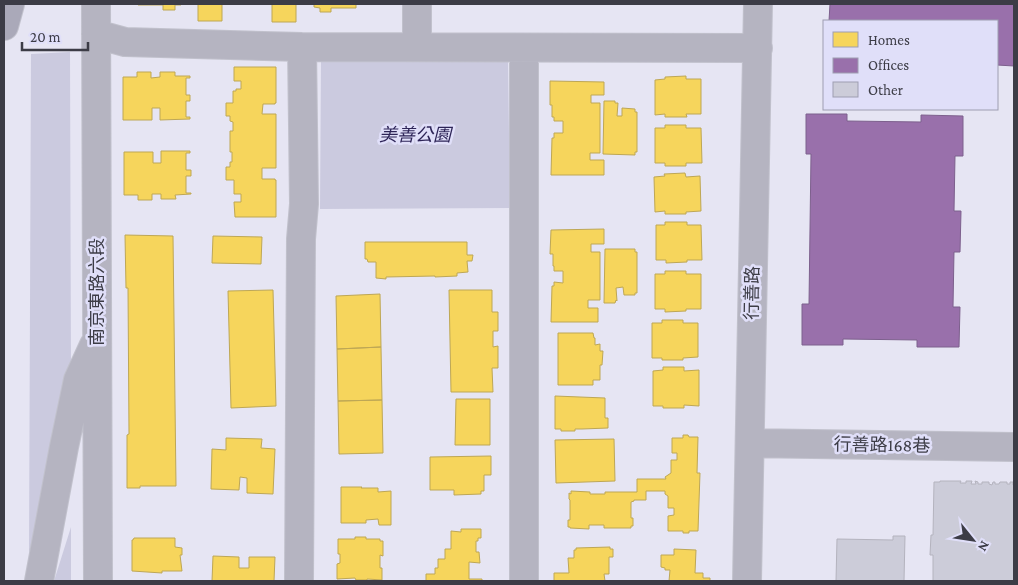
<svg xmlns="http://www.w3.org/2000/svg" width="1018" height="585" viewBox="0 0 1018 585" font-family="'Crimson Pro','Noto Sans TC',serif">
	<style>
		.green { fill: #cbcadf }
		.homes { fill: #f6d55c; stroke: #bea755 }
		.offices { fill: #9970ab; stroke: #7d608d }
		.building { fill: #ccccd9; stroke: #b4b3be }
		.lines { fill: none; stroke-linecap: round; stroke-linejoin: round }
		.minor-casing { stroke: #c1c1cc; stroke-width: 30 }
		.highway-casing { stroke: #c1c1cc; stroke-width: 30 }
		.minor { stroke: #b5b4c1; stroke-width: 28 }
		.highway { stroke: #aaa9b9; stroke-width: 28 }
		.labels { text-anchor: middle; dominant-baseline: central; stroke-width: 5; stroke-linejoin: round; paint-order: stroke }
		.park-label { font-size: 18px; font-style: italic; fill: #2d2457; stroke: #e0dff9 }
		.street-label { font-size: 18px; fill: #3c3c46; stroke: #e0dff9 }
	</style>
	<rect width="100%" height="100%" fill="#e6e5f3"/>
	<!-- green -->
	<path class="green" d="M70,52l1,320 -42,182 2,-500z
		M321,61h187l2,147 -190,1z
		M71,527v54h-17z"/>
	<!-- homes -->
	<path class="homes" d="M138,4h43v1h-6v5h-12v-5h-25z
		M198,4h24v17h-24z
		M272,4h24v18h-24z
		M314,4h42v4h-25v4h-11v-4l-6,-1z
		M234,67h42v36h-1v1h-12l-1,10h14v54h-14v11h13v1h1v37h-41l-1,-15h7v-8h-7v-14h-8v-13h4v-5h2v-10h-2v-21h3v-9l-3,-1v-5h-4v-13h7v-12h3v-2h5v-8h-7z
		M137,72h14v6l9,-1v-5h15v4h15v2h-4v17h4v6h-4v16h4v2l-30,1v-12h-8v12h-29v-43h14z
		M686,76v3h15v35h-15l1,3h-22v-3l-10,1v-35l10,-1v-2z
		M550,81l54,1v13h-13v8h9v50h-10v7h14v15h-53l1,-37h2v-5h9v-12h-9v-4h-2v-12h-2z
		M604,101h11v2h3l-1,13h5v-8l13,1v3h2v40h-2v3l-32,-1z
		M665,125h21v3h15l1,35h-16v3h-21v-3h-10v-35h10z
		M161,151h29v2h-4v17h5v6h-5v17h5v1l-16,1 1,4h-15v-5h-9v6h-14v-5h-14v-43h29v11h8z
		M685,173l1,4 14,-1 1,35 -15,1v2h-21v-3l-10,1 -1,-35 11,-1 -1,-2z
		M665,222h22v3h14l1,35h-15v2l-21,1v-3h-10v-35h9z
		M604,229v15h-13v8h9v48h-12v8h10v14h-47l1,-36h2v-4l9,1v-12h-9v-5h-1v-12h-3l1,-24z
		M125,235l48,1 3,250h-36v2h-13v-53l2,-1 -1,-146h-2z
		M213,236l49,1 -1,27 -49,-1z
		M365,242h102v13h6l-1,6h-5l1,11 -11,1v3l-22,1v-1l-49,1v2l-10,-1v-16h-8l-1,-3h-2z
		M605,249h30v3h2v41h-2v2h-11l-1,-8 -7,1 1,13 -1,-1 -1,3h-11z
		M665,271h21v3h15v35h-15v2l-21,1v-3h-10v-35h10z
		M273,290l3,116 -45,2 -3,-117z
		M449,290h43v22h6v19h-5v16l5,-1v22h-6l1,24h-42z
		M380,294l1,53 -44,2 -1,-53z
		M662,320h21v3h15v34l-15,1v2h-21v-2h-10v-35h10z
		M558,333h35l1,5h1v7l5,-1v7h3l-1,14h-2v15h-7v5h-35z
		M381,347l1,53 -44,1 -1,-52z
		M663,367h21v4l15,-1v36l-15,-1v3h-21v-2h-10v-35l10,-1z
		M555,396l50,2v20h3v10l-26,1h-7v2h-14v-2h-6z
		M456,399h34v46h-35z
		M382,400l1,53 -44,1 -1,-53z
		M683,435h5l1,2h9l-1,36h3l-2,58h-9v2h-6v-2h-15v-15l6,-1v-7h-6v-12l-3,-2v-3h-19v9h-12v1l-3,1v16h2v8h-2v2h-27v-3h-15v4l-19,-1v-1h-2v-7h2v-20l-1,-1v-6l2,1v-3l19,1v2h15v-2h32v-13h29l-1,-2 6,-4v-13h6v-7h-5v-15h11z
		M226,438l36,1 -1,9 14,1 -2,45 -26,-1v-15l-7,-1 -1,13 -28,-1 1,-40 14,1z
		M614,439l1,42 -59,2 -1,-43z
		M491,456v19h-7v16h-3v3l-27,1v-5h-24v-33z
		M341,487h21l-1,1h17v4l13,-1v34h-12l-1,-6 -12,1v3h-25z
		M461,529h20v9h-3v3h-2v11h3l1,11 -11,-1v17h13v2h-56v-7h9v-6h3v-9h7v-10h6v-18l10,1z
		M355,537h11v2h14v2h3v15l-3,-1v13h2v12l-15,-1v1h-11l-1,-2 -18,1v-15l3,-1v-9h-2v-15h17z
		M134,538h41v9l7,1v7h-2l2,16h-20v2l-30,-2v-31h1z
		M610,547v2h3v8h-4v17h-5l1,7h-51v-8h15l-1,-15h6v-8h2v-2z
		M674,549l22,1 -1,23h8v5h7v3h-48h7l1,-11h-5v-2l-4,-1v-12h13z
		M213,556l26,1v11h10v-11h26l-1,24h-62z"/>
	<!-- offices -->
	<path class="offices" d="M830,4h184v62l-17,-1v-44h-168z
		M806,114h41v7l74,1v-7l42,1v40h-8l-1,55h7l-1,41h-6l-1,55h7l-1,40h-42v-7l-74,-1v6h-41v-41h7l2,-150h-5z"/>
	<!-- building -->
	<path class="building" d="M940,481h21l-1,2h6v-2h6l-1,3h5l-1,-3 3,1v2h4v-2h7v2l3,1 1,-3h2v2h4l1,-2h7v2h3v-2h3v3h1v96h-81v-26h-3l1,-20h2l1,-53h6z
		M893,536h12l-1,45h-68l1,-42 56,1z"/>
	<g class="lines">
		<defs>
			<path id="minor" d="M96,4l2,577
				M96,34l29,8 177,5 456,1
				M417,47v-43
				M524,48v533
				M750,443l264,4
				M39,581l25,-134 14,-67 16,-35
				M299,581l2,-342 3,-35 -2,-157
				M747,581l11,-577"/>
			<path id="highway" d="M4,26l6,-22"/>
		</defs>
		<!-- minor casing -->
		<use href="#minor" class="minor-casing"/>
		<!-- highway casing -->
		<use href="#highway" class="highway-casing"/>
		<!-- minor -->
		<use href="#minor" class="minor"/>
		<!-- highway -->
		<use href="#highway" class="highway"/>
	</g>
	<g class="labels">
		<!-- park labels -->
		<g class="park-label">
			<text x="415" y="135">美善公園</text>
		</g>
		<!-- street labels -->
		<g class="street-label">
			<text transform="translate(97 292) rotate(-90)">南京東路六段</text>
			<text transform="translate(752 293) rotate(-89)">行善路</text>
			<text transform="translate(882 445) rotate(1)">行善路168巷</text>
		</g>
	</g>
	<!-- border -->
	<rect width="1018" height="585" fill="none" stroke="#3c3c46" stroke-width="10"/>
	<!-- legend -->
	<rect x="823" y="20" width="175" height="90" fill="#e0dff9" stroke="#9e9eb1"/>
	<rect x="833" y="32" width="25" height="15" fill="#f6d55c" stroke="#9e9eb1"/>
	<text x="868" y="45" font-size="15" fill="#3c3c46">Homes</text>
	<rect x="833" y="58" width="25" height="15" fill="#9970ab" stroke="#9e9eb1"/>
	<text x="868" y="70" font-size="15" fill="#3c3c46">Offices</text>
	<rect x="833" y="82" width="25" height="15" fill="#ccccd9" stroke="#9e9eb1"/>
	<text x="868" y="95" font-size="15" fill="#3c3c46">Other</text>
	<!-- north arrow -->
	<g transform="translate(973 540) rotate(120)" stroke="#e0dff9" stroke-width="4" paint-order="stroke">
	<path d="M0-4L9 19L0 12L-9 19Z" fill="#3c3c46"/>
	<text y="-8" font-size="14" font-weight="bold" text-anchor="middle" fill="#3c3c46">N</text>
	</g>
	<!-- scale -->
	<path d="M22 42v8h66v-8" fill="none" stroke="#3c3c46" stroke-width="2.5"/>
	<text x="30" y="42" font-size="15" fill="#3c3c46" stroke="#e0dff9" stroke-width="4" paint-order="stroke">20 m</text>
</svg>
